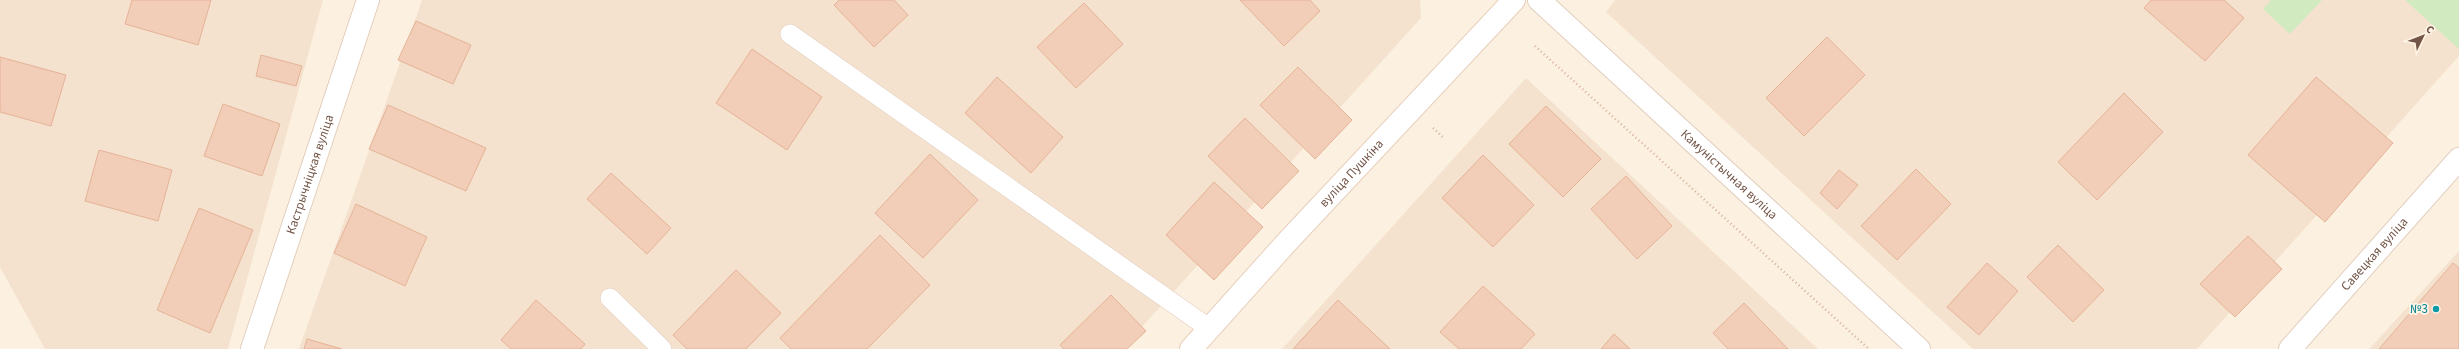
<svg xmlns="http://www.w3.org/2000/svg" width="2459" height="349" viewBox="0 0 2459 349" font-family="'Source Sans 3',sans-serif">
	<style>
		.residential { fill: #f4e2ce }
		.green { fill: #d2eabf }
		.building { fill: #f2cdb7; stroke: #e5b397 }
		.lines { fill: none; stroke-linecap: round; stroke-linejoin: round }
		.lane-casing { stroke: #e2cebf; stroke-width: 20 }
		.street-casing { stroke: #e2cebf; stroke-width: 24 }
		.secondary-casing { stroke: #e8cfbc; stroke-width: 24 }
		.path { stroke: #d7b09b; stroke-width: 2.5; stroke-dasharray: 1 3; stroke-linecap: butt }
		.lane { stroke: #fff; stroke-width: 19 }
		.street { stroke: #fff; stroke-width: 22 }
		.secondary { stroke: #fff; stroke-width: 22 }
		.culture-dot { fill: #0f9aa8; stroke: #fff5e7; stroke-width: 1.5 }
		.labels { text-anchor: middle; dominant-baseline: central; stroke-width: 3.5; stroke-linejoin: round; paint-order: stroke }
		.street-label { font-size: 13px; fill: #735547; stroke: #fff5e7 }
		.culture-label { font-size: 13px; fill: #0d838f; stroke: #fff5e7; text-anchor: end }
	</style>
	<rect width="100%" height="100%" fill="#fcf1e0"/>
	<!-- residential -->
	<path class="residential" d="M0,0h323l-95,349h-183l-45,-82z
		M422,0h998l1,18 -299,331h-823z
		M1615,0h844v56l-262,293h-224l-367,-337z
		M1526,78l292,271h-536z
		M2459,251v98h-90z"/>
	<!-- green -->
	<path class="green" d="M2271,0h51l-32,34 -27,-25z
		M2405,0h54v49z"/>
	<!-- building -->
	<path class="building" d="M132,0h79l-13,45 -73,-21z
		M839,0h55l14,15 -34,32 -40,-42z
		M1240,0h70l10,11 -36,35z
		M2151,0h73l20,18 -39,43 -61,-53z
		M1084,3l39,41 -47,44 -39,-41z
		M416,21l55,24 -18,39 -55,-24z
		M1827,37l38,38 -61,61 -38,-38z
		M752,49l70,48 -35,53 -71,-47z
		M261,55l41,11 -6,20 -40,-10z
		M0,57l66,18 -15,51 -51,-14z
		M1298,67l54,53 -37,39 -55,-54z
		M997,77l66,60 -32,36 -66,-60z
		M2316,77l77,66 -68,79 -77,-67z
		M2124,93l39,39 -66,68 -39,-38z
		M223,104l57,20 -18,52 -58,-20z
		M388,105l98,43 -20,43 -97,-42z
		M1546,106l55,53 -38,38 -54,-53z
		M1245,118l54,53 -37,38 -54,-53z
		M99,150l73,20 -14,51 -73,-20z
		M930,154l48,46 -55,58 -48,-45z
		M1483,155l51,50 -41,42 -51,-49z
		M1916,169l35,35 -54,56 -36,-34z
		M1839,170l19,15 -21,24 -17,-16z
		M611,173l60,55 -24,26 -60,-55z
		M1626,176l46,50 -35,33 -46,-50z
		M1214,182l49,45 -49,53 -48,-45z
		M356,204l71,33 -22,49 -71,-33z
		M199,208l54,22 -43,103 -53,-23z
		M880,235l50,50 -63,64h-76l-11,-11z
		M2248,236l34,33 -47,48 -35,-33z
		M2058,245l46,45 -31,32 -46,-45z
		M1987,263l31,28 -39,44 -32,-28z
		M2453,263l6,5v81h-80z
		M736,270l45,43 -35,36h-59l-14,-14z
		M1483,286l52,48 -14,15h-62l-19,-17z
		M1111,295l35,36 -19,18h-63l-4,-4z
		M536,300l49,44 -4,5h-70l-10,-9z
		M1338,300l52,49h-97z
		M1744,303l44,46h-60l-15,-16z
		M1614,334l16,15h-29z
		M307,339l35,10h-38z"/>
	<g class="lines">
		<defs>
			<path id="lane" d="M790,34l420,295
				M610,298l52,51"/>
			<g id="street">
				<path id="s1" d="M1539,0l380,349"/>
				<path id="s2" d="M252,349l116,-349"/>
				<path id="s3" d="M2290,349l169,-190"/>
			</g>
			<g id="secondary">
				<path id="s4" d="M1191,349l96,-107 227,-242"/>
			</g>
		</defs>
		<!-- lane casing -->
		<use href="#lane" class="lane-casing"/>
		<!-- street casing -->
		<use href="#street" class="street-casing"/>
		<!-- secondary casing -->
		<use href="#secondary" class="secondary-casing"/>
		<!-- path -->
		<path class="path" d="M1535,46l334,303
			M1433,128l11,10"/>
		<!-- lane -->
		<use href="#lane" class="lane"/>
		<!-- street -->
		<use href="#street" class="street"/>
		<!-- secondary -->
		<use href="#secondary" class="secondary"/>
	</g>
	<!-- markers -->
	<circle class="culture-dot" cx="2436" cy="309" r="4"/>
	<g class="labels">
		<!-- street labels -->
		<g class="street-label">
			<text stroke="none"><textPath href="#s4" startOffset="238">вуліца Пушкіна</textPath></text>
			<text stroke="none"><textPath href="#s2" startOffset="184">Кастрычніцкая вуліца</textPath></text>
			<text stroke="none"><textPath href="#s1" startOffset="258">Камуністычная вуліца</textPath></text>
			<text stroke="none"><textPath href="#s3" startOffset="127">Савецкая вуліца</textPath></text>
		</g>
		<!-- culture labels -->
		<g class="culture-label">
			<text x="2428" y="309">№3</text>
		</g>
	</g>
	<!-- north arrow -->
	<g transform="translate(2423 36) rotate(47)" stroke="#fff5e7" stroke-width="3" paint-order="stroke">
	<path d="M0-3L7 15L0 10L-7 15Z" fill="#735547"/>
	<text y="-6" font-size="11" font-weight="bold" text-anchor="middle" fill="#735547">С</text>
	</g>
</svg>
